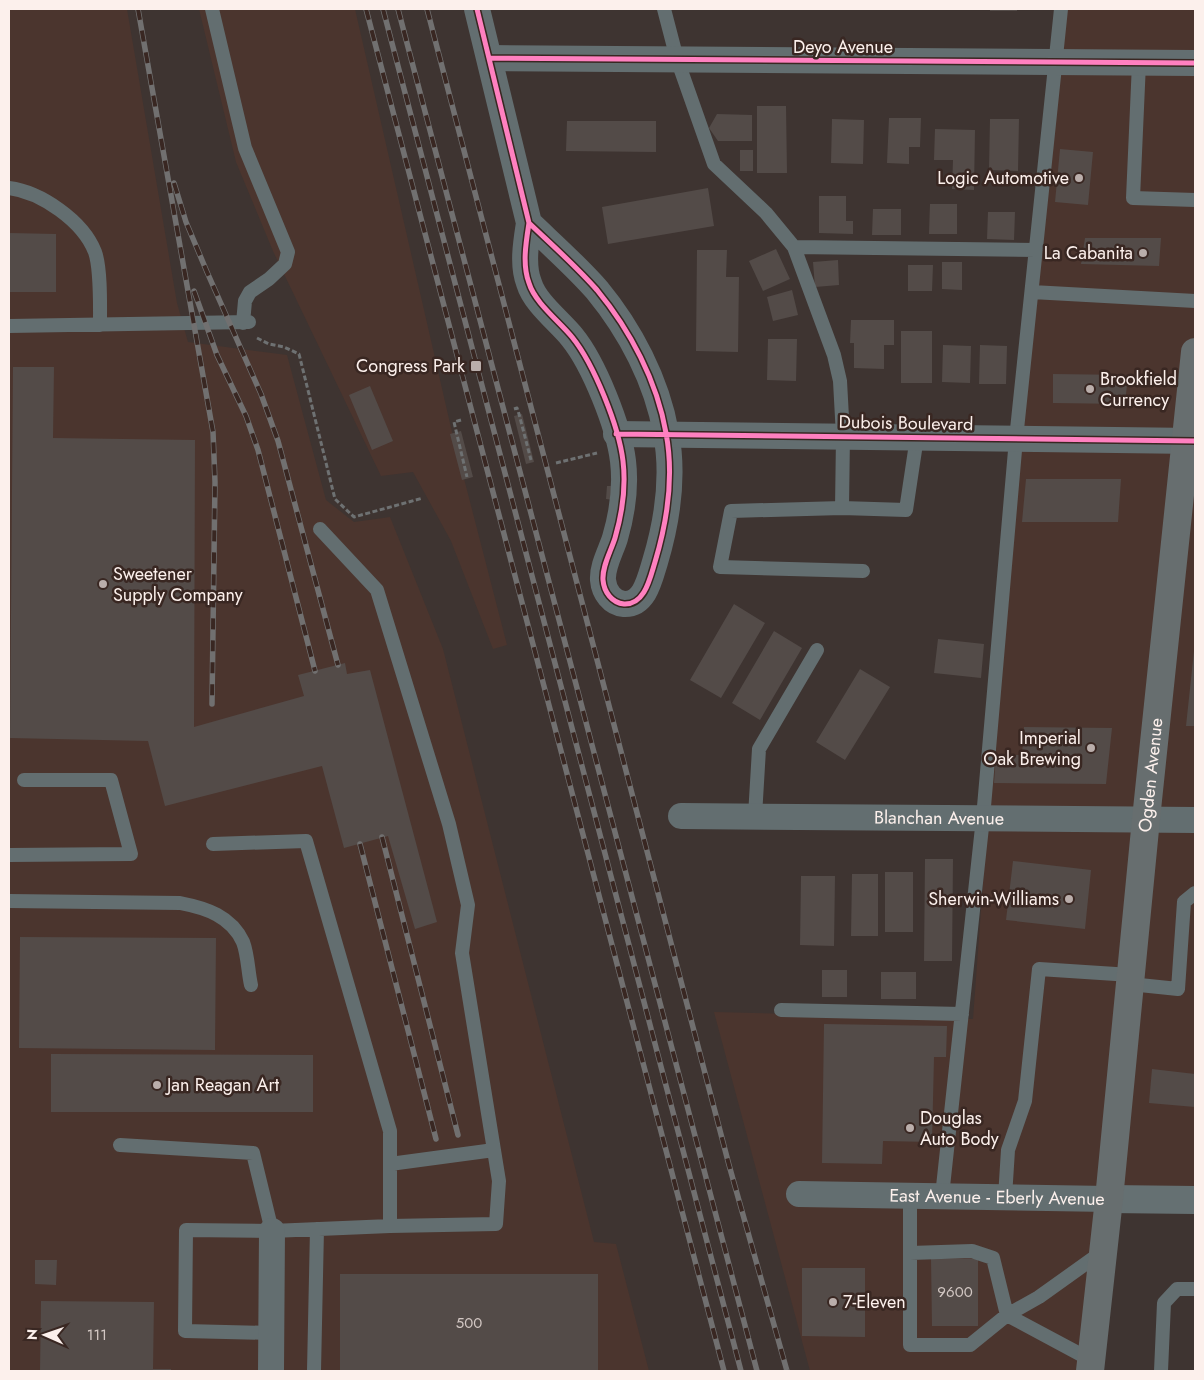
<svg xmlns="http://www.w3.org/2000/svg" width="1204" height="1380" viewBox="0 0 1204 1380" font-family="Jost,sans-serif">
	<style>
		.built { fill: #4b352e }
		.building { fill: #534b48 }
		.lines { fill: none; stroke-linecap: round; stroke-linejoin: round }
		.path { stroke: #6e7172; stroke-width: 3; stroke-dasharray: 5 2.5; stroke-linecap: butt }
		.service { stroke: #636e70; stroke-width: 14 }
		.minor { stroke: #636e70; stroke-width: 26 }
		.secondary { stroke: #657072; stroke-width: 28 }
		.primary { stroke: #676e6f; stroke-width: 28 }
		.rail-casing { stroke: #717070; stroke-width: 5.5 }
		.rail { stroke: #392722; stroke-width: 4; stroke-dasharray: 11; stroke-linecap: butt }
		.cycleway-casing { stroke: #392722; stroke-width: 8 }
		.cycleway { stroke: #ff80c0; stroke-width: 5 }
		.poi-dot { fill: #baaeab; stroke: #392722; stroke-width: 2 }
		.labels { text-anchor: middle; dominant-baseline: central; stroke-width: 5; stroke-linejoin: round; paint-order: stroke }
		.number-label { font-size: 15px; fill: #d2c7c3 }
		.street-label { font-size: 18px; fill: #fcf0ec; stroke: #392722 }
		.poi-label { font-size: 18px; fill: #fcf0ec; stroke: #392722; text-anchor: end }
	</style>
	<rect width="100%" height="100%" fill="#3e3431"/>
	<!-- built -->
	<path class="built" d="M9,9h118l50,294 11,39 99,13 39,145 28,22 36,-5 53,132 151,593 22,2 33,127h-640z
		M199,9h156l97,423 55,213 -14,4 -42,-108 -38,-69 -32,4 -108,-225 -37,-89z
		M1066,9h129v1191l-86,-1 -19,172h-280l-96,-359 259,7 40,-543z"/>
	<!-- building -->
	<path class="building" d="M990,9h27v2h-27z
		M757,106h29l1,67h-30z
		M717,114l35,1v26h-34l-9,-13z
		M889,118h32l-1,29h-11v17l-22,-1z
		M832,119l32,1 -1,44 -32,-1z
		M990,119h29l-1,52 -29,-1z
		M567,121h89v31l-90,-1z
		M935,129l40,1 -1,60 -22,-1 1,-29h-19z
		M1060,149l33,3 -5,53 -33,-3z
		M740,150h13v21h-13z
		M708,188l6,38 -106,18 -6,-37z
		M819,196h27v25h7v13l-34,-1z
		M930,204h27v30h-28z
		M873,209h28v26h-29z
		M988,212h27l-1,28 -27,-1z
		M9,233l47,1v58h-47z
		M1085,238h76l-2,28 -78,-2z
		M776,249l14,30 -27,12 -14,-30z
		M697,250h30l-1,27h13l-1,75 -42,-1z
		M838,260l1,25 -24,2 -2,-25z
		M942,262h20v28l-20,-1z
		M908,265h25l-1,26h-24z
		M792,290l6,25 -25,6 -6,-24z
		M851,320h43v25h-10v24l-30,-1v-25h-4z
		M901,331h31v52h-31z
		M768,339h29l-1,42 -29,-1z
		M943,345l28,1 -1,37 -28,-1z
		M980,345l27,1 -1,38h-27z
		M13,367h41l-1,71 142,2 -1,287 110,-31 -6,-21 47,-12 2,11 23,-4 67,252 -22,7 -27,-93 -44,12 -22,-82 -157,40 -17,-65 -138,-3z
		M1053,374l75,1 -3,29 -72,-1z
		M370,386l23,55 -21,9 -23,-55z
		M522,414l12,48 -8,2 -12,-48z
		M461,431l12,46 -11,3 -12,-46z
		M1026,479h95l-3,43h-96z
		M607,486h7l-1,14 -7,-1z
		M734,604l31,19 -44,75 -31,-18z
		M774,631l28,17 -42,72 -28,-17z
		M938,639l46,5 -3,34 -47,-5z
		M1194,651h1v75h-9z
		M860,669l30,18 -45,73 -29,-18z
		M1024,727l88,1 -6,56 -112,-1 2,-28h26z
		M925,859h28l-1,102h-28z
		M1013,861l78,9 -6,59 -79,-9z
		M885,872h28v60h-28z
		M852,874h26v62h-27z
		M801,876h34l-1,70 -34,-1z
		M20,937l196,1 -1,112 -196,-2z
		M822,970h25v27h-25z
		M881,972h35v27h-35z
		M824,1024l123,2 -1,31h-12l-2,85 -49,-1 -1,23 -60,-1z
		M51,1054l262,1v57h-262z
		M1152,1069l43,5v33l-46,-4z
		M931,1259h47v67h-46z
		M35,1260h22l-1,25 -21,-1z
		M802,1268h63v69l-63,-1z
		M340,1274h258v97h-258z
		M41,1301l113,1 -1,67h18v2h-131z"/>
	<g class="lines">
		<!-- path -->
		<path class="path" d="M257,338l12,6 15,3 15,7 36,145 19,18 69,-19
			M514,409l3,-1 2,6 12,46
			M461,420l-7,2 13,55
			M556,463l41,-10"/>
		<!-- service -->
		<path class="service" d="M212,9l33,139 43,104 -3,12 -16,15 -19,13 -5,9 -2,22
			M664,9l13,50 37,105 52,49 28,34 40,108 6,26 3,55 -1,72 -111,3 -11,56 143,4
			M1139,63l-6,135 62,2
			M9,188c32,4 74,33 86,64 6,17 5,54 5,73
			M794,247l242,3
			M1032,292l163,9
			M9,326l240,-4
			M842,508l64,2 11,-73
			M320,529l57,61 72,234 19,81 -6,48 37,228 -3,43 -106,2
			M755,816l4,-67 58,-99
			M213,844l93,-3 84,290v95l-118,5 -86,-1 -1,101 86,2
			M9,855l122,-1 -20,-74h-87
			M9,901l171,2c26,5 51,13 63,39 5,13 5,30 8,43
			M1130,984l48,5 6,-87 11,-9
			M781,1010l181,4
			M120,1145l133,8 19,78
			M390,1164l104,-14
			M910,1196v149h60l37,-30 32,-18 63,-45
			M942,1196l41,-378 33,-379 45,-430
			M1005,1197l3,-47 17,-49 14,-132 92,6
			M910,1253l62,-2 21,7 14,57 84,45
			M314,1371l3,-142
			M1161,1371l3,-68 13,-14h18"/>
		<!-- minor -->
		<g class="minor">
			<path d="M477,9l52,214c-3,19 -7,42 0,60 6,20 30,38 43,54 22,27 47,90 51,124 3,25 -1,53 -8,77 -4,13 -13,28 -12,42 1,12 9,23 21,24 21,1 26,-26 31,-42 12,-40 19,-87 11,-129 -9,-52 -36,-103 -69,-143 -21,-24 -45,-45 -68,-67"/>
			<path d="M490,58l705,5"/>
			<path d="M616,434l579,7"/>
			<path id="s1" d="M681,816l514,4"/>
			<path id="s2" d="M799,1194l310,5"/>
			<path d="M271,1371l1,-140"/>
		</g>
		<!-- secondary -->
		<path class="secondary" d="M1109,1199l86,1"/>
		<!-- primary -->
		<path class="primary" id="s3" d="M1090,1371l19,-172 37,-380 49,-467"/>
		<defs>
			<path id="rail" d="M138,9l75,423 2,50 -3,222
				M366,9l358,1362
				M383,9l358,1362
				M398,9l359,1362
				M427,9l302,1156 58,206
				M174,183l12,39 21,50 54,122 17,47 60,224
				M194,291l23,64 29,61 12,34 57,221
				M382,837l76,298
				M360,844l76,295"/>
		</defs>
		<!-- rail casing -->
		<use href="#rail" class="rail-casing"/>
		<!-- rail -->
		<use href="#rail" class="rail"/>
		<defs>
			<path id="cycleway" d="M477,9l52,214c-3,19 -7,42 0,60 6,20 30,38 43,54 22,27 47,90 51,124 3,25 -1,53 -8,77 -4,13 -13,28 -12,42 1,12 9,23 21,24 21,1 26,-26 31,-42 12,-40 19,-87 11,-129 -9,-52 -36,-103 -69,-143 -21,-24 -45,-45 -68,-67
				M490,58l705,5
				M616,434l579,7"/>
		</defs>
		<!-- cycleway casing -->
		<use href="#cycleway" class="cycleway-casing"/>
		<!-- cycleway -->
		<use href="#cycleway" class="cycleway"/>
	</g>
	<!-- markers -->
	<g class="poi-dot">
		<circle cx="1079" cy="178" r="5"/>
		<circle cx="1143" cy="253" r="5"/>
		<rect x="470" y="360" width="12" height="12" rx="2.5"/>
		<circle cx="1090" cy="389" r="5"/>
		<circle cx="103" cy="584" r="5"/>
		<circle cx="1091" cy="748" r="5"/>
		<circle cx="1069" cy="899" r="5"/>
		<circle cx="157" cy="1085" r="5"/>
		<circle cx="910" cy="1128" r="5"/>
		<circle cx="833" cy="1302" r="5"/>
	</g>
	<g class="labels">
		<!-- number labels -->
		<g class="number-label">
			<text x="955" y="1292">9600</text>
			<text x="469" y="1323">500</text>
			<text x="97" y="1335">111</text>
		</g>
		<!-- street labels -->
		<g class="street-label">
			<text x="843" y="47">Deyo Avenue</text>
			<text transform="translate(906 423) rotate(1)">Dubois Boulevard</text>
			<text stroke="none"><textPath href="#s3" startOffset="599">Ogden Avenue</textPath></text>
			<text stroke="none"><textPath href="#s1" startOffset="258">Blanchan Avenue</textPath></text>
			<text stroke="none"><textPath href="#s2" startOffset="198">East Avenue - Eberly Avenue</textPath></text>
		</g>
		<!-- poi labels -->
		<g class="poi-label">
			<text x="1069" y="178">Logic Automotive</text>
			<text x="1133" y="253">La Cabanita</text>
			<text x="465" y="366">Congress Park</text>
			<text x="1100" y="379" text-anchor="start">Brookfield<tspan x="1100" dy="21">Currency</tspan></text>
			<text x="113" y="574" text-anchor="start">Sweetener<tspan x="113" dy="21">Supply Company</tspan></text>
			<text x="1081" y="738">Imperial<tspan x="1081" dy="21">Oak Brewing</tspan></text>
			<text x="1059" y="899">Sherwin-Williams</text>
			<text x="167" y="1085" text-anchor="start">Jan Reagan Art</text>
			<text x="920" y="1118" text-anchor="start">Douglas<tspan x="920" dy="21">Auto Body</tspan></text>
			<text x="843" y="1302" text-anchor="start">7-Eleven</text>
		</g>
	</g>
	<!-- border -->
	<rect width="1204" height="1380" fill="none" stroke="#fcf0ec" stroke-width="20"/>
	<!-- north arrow -->
	<g transform="translate(45 1335) rotate(272)" stroke="#392722" stroke-width="4" paint-order="stroke">
	<path d="M0-4L9 19L0 12L-9 19Z" fill="#fcf0ec"/>
	<text y="-8" font-size="14" font-weight="bold" text-anchor="middle" fill="#fcf0ec">N</text>
	</g>
</svg>
